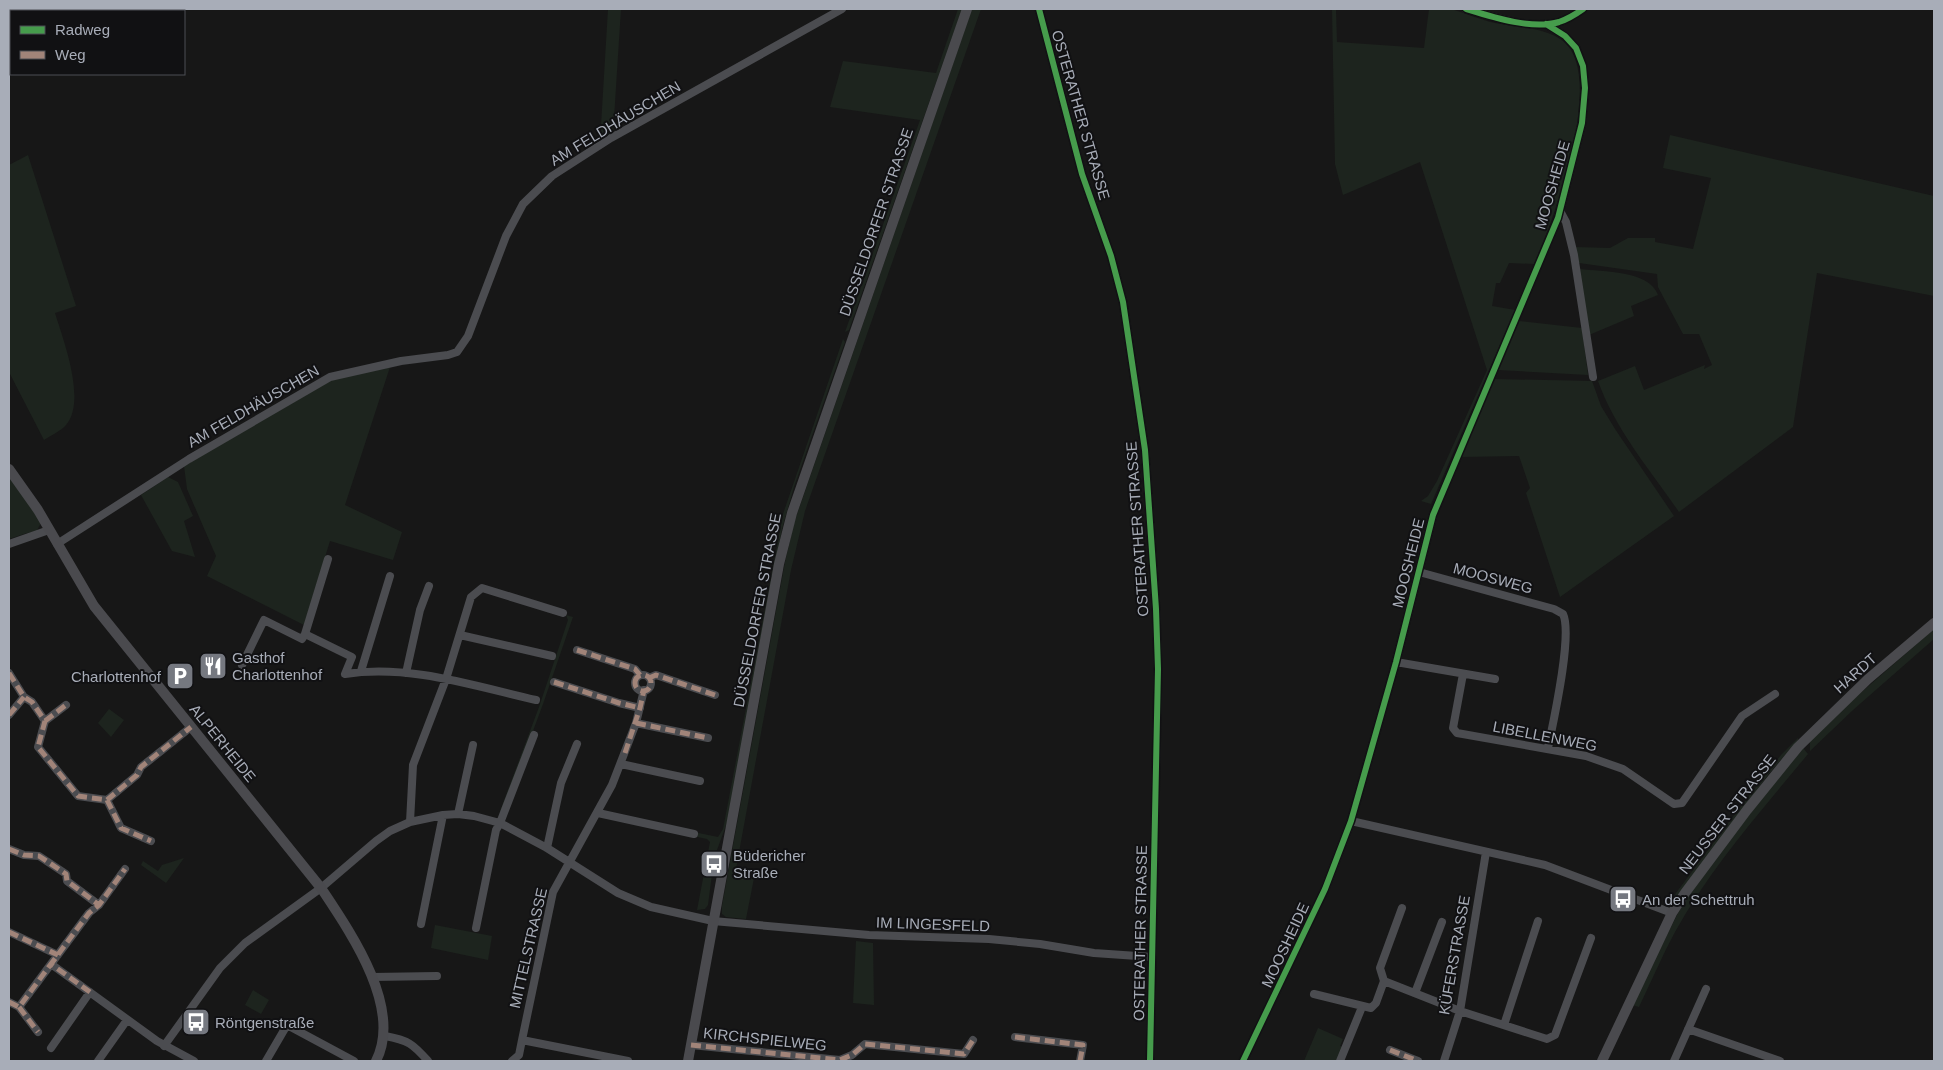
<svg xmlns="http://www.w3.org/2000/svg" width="1943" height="1070" viewBox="0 0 1943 1070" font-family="Helvetica,sans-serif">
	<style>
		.green { fill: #1d241e }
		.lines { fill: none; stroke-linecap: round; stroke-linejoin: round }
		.street { stroke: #4b4c50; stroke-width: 8 }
		.secondary { stroke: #4a4a4e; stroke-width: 10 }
		.quiet { stroke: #a18479; stroke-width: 5; stroke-dasharray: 10 5; stroke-linecap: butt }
		.cycleway-casing { stroke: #111113; stroke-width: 9 }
		.cycleway { stroke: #469c4c; stroke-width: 6 }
		.labels { text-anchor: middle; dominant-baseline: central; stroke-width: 4; stroke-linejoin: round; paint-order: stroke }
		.street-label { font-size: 15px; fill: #a8adb8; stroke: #111113 }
		.poi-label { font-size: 15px; fill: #a8adb8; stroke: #111113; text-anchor: start }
	</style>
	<rect width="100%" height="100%" fill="#171717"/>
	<!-- green -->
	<path class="green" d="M608,9h13l-8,125 -13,8z
		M958,9h4l-113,321 -4,2 75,-212 -90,-13 13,-46 93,12z
		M972,9h9l-176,502 -14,59 -56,304 19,4 -8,41 -20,-2 -4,-3v-8l63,-344 9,-39z
		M1332,9h4l1,33 87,6 5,-39c7,0 15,-1 22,0 15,4 29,11 44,14 22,4 50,4 68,18 44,35 -10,181 -29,223l-25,-1 -9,20h-4l-4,23 23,4 -84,194 -10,-3 7,-5 9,-15 50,-111 -67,-208 -77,33 -8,-31z
		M1670,135l264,61v100l-117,-23 -24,154 -114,85c-29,-42 -64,-83 -81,-131l37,-15 9,24 61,-25 -1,4 8,-4 -13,-31h-16l-25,-47 -1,-13 -78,-11 -4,-16 35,1 18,-10h27v4l38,7 18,-71 -48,-10z
		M28,155l48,151 -21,7c8,26 32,88 11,112 -5,6 -15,10 -22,15l-35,-68v-207z
		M1580,269c23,3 69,1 78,26l-27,11 3,10 -45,19z
		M1519,321l63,7 6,47 -90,-5z
		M843,339l2,3 -51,145 -12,42 -54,291 -11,30 -2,1 -7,54 -3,4 -8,1 13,-68 -3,-3 -14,-3 1,-4 24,5 5,-8 60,-315z
		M390,367l-45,138 57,27 -9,28 -63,-19 -26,84 -97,-49 9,-20 -29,-67 -3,-23 148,-86z
		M1494,379l98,2 9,25 14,23 59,87 -114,81 -34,-104 4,-5 -11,-32 -58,1z
		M9,474l32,49 -5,9 -9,1 -18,6z
		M168,477l10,5 15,34 -9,5 11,36 -23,-6 -31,-56z
		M566,615l7,2 -30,87 -40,108 -3,-1 39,-104 29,-87z
		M1934,629v10l-81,71 -43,41v-10l38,-37z
		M109,709l15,11 -13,17 -13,-14z
		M1798,738v2l-30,35 -93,126 -8,4 68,-91 46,-59z
		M1803,748l5,6c-47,57 -97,113 -133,178 -13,24 -24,50 -36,75l-7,-2 46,-92 17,-27 79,-104z
		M184,858l-18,25 -25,-18 2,-4 15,10 4,-6z
		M435,925l57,11 -4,24 -57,-12z
		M856,941l17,2 1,62 -21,-2z
		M253,990l16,10 -8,14 -16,-9z
		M1318,1028l25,11 -3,7 4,1 -6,14h-34z"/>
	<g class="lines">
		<!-- street -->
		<path class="street" d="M1039,9l43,165 29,82 12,46 22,148 11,159 2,60 -8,392
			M1466,9c26,8 66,21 93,13 9,-3 17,-8 24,-13
			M1560,211l6,11 8,33 19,122
			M9,544l40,-14
			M57,544l132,-85 141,-82 71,-16 47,-6 9,-3 11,-16 38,-100 17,-32 29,-28 59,-38 231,-129
			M328,559l-23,75 47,23 -7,17c64,-10 129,12 191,26
			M1419,572l135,37 9,5c10,21 -10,109 -15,134
			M460,635l92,21
			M577,650l58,19 5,6
			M1396,662l99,17
			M242,665l22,-45 38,19 3,-5
			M361,671l29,-95
			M9,673l15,24 8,5 13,19 -7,26 40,49 29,4 30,-25 4,-8 50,-40
			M406,673l14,-63 9,-24
			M1463,674l-10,54 4,5 129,23 37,13 51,35 8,-1 60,-87 33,-22
			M635 683a8 8 0 1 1 16 0a8 8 0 1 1-16 0Z
			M649,678l7,-3 59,20
			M554,682l65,21 21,5
			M9,715l15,-18
			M45,721l21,-16
			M636,723l72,15
			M621,764l79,17
			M107,800l14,28 30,13
			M598,813l96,21
			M458,814l15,-69
			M1351,821l194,44 127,48
			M410,822l3,-57 33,-86 25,-82 11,-9 81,25
			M547,848l14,-65 16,-39
			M9,849l15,6 15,1 27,18 1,7 32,24
			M125,869l-26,36 -10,8 -38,51 106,77 37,20
			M1402,908l-22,60 4,13 76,30 87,28 8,-4 36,-97
			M421,924l22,-109
			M476,928l20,-98 4,-7 34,-88
			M9,932l49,23
			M372,977l65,-1
			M1415,993l27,-71
			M1314,994l57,14 5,-5 8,-22
			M9,1002l10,5 32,-43
			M19,1007l19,25
			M1504,1025l34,-104
			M1688,1029l92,32
			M385,1036c23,4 28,8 43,25
			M1015,1037l68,8 -3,16
			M691,1045l149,15 12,-5 13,-11 99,10 9,-14
			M164,1046l56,-78 25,-25 76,-55 55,-47 14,-10 20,-9 33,-7 15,-1 16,2 26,7 47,25 71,45 33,14 62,14 156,14 120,4 51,5 54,9 58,4
			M51,1048l39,-56
			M1390,1050l28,11
			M98,1061l29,-41
			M266,1061l21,-36 67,36
			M512,1061l7,-6 3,-15
			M628,1061l-106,-21 31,-148 59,-107 24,-62 8,-33
			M1243,1061l82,-172 26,-68 45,-159 37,-147 125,-297 24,-95 3,-35 -2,-22 -7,-18 -11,-12 -19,-12
			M1340,1061l22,-54
			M1444,1061l16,-50 26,-159
			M1674,1061l32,-72"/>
		<!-- secondary -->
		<path class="secondary" d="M9,469l29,41 56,96 227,282c30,45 82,120 55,173
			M688,1061l91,-497 13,-51 175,-504
			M1602,1061l70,-148 13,-20 62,-83 51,-63 70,-68 66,-56"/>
		<!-- quiet -->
		<path class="quiet" d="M577,650l58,19 5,6
			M9,673l15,24 8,5 13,19 -7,26 40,49 29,4 30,-25 4,-8 50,-40
			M635 683a8 8 0 1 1 16 0a8 8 0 1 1-16 0Z
			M649,678l7,-3 59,20
			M554,682l65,21 21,5
			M9,715l15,-18
			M45,721l21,-16
			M636,723l72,15
			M625,753l15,-45 4,-18
			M107,800l14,28 30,13
			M9,849l15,6 15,1 27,18 1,7 32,24
			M9,932l49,23
			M90,992l-39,-28 38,-51 10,-8 26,-36
			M9,1002l10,5 32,-43
			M19,1007l19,25
			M1015,1037l68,8 -3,16
			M691,1045l149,15 12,-5 13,-11 99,10 9,-14
			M1390,1050l28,11"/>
		<defs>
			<path id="cycleway" d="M1039,9l43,165 29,82 12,46 22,148 11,159 2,60 -8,392
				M1466,9c26,8 66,21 93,13 9,-3 17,-8 24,-13
				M1243,1061l82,-172 26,-68 45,-159 37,-147 125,-297 24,-95 3,-35 -2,-22 -7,-18 -11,-12 -19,-12"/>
		</defs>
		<!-- cycleway casing -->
		<use href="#cycleway" class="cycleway-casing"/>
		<!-- cycleway -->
		<use href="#cycleway" class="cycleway"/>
	</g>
	<!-- icons -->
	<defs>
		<symbol id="restaurant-square" viewBox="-11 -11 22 22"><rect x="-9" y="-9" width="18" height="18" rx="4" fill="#757880" stroke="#111113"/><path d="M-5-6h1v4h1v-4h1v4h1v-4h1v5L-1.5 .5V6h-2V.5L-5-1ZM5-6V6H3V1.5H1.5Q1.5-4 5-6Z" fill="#fff"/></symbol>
		<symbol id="parking-square" viewBox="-11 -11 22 22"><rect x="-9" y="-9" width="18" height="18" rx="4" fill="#757880" stroke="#111113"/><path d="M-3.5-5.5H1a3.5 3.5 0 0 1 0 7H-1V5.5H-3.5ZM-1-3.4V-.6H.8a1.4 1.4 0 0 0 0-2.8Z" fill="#fff"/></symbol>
		<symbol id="bus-square" viewBox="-11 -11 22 22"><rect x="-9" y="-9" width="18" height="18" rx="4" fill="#757880" stroke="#111113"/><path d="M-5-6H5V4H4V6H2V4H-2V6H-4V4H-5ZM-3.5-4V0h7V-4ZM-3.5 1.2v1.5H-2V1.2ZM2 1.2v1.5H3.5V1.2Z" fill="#fff"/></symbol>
	</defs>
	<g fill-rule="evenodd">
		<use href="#restaurant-square" x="197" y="650" width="32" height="32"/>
		<use href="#parking-square" x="164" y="660" width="32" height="32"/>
		<use href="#bus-square" x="698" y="848" width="32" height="32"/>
		<use href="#bus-square" x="1607" y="883" width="32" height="32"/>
		<use href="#bus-square" x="180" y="1006" width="32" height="32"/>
	</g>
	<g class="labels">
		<!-- street labels -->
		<g class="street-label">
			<text transform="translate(1081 115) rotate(74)">OSTERATHER STRASSE</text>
			<text transform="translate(615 123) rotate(-31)">AM FELDHÄUSCHEN</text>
			<text transform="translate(1552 185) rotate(-74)">MOOSHEIDE</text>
			<text transform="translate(876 222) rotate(-71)">DÜSSELDORFER STRASSE</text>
			<text transform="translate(253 406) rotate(-30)">AM FELDHÄUSCHEN</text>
			<text transform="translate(1137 529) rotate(-94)">OSTERATHER STRASSE</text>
			<text transform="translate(1408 563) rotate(-76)">MOOSHEIDE</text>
			<text transform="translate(1493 578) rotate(15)">MOOSWEG</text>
			<text transform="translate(757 610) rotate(-79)">DÜSSELDORFER STRASSE</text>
			<text transform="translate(1855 673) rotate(-42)">HARDT</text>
			<text transform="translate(1545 736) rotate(11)">LIBELLENWEG</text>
			<text transform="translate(223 743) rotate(51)">ALPERHEIDE</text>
			<text transform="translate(1727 814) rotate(-52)">NEUSSER STRASSE</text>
			<text transform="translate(933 924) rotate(2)">IM LINGESFELD</text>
			<text transform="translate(1140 933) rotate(-89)">OSTERATHER STRASSE</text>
			<text transform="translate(1285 945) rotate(-65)">MOOSHEIDE</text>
			<text transform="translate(528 948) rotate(-77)">MITTELSTRASSE</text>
			<text transform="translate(1454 955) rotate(-80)">KÜFERSTRASSE</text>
			<text transform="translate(765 1039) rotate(6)">KIRCHSPIELWEG</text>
		</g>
		<!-- poi labels -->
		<g class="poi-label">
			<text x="232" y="657">Gasthof<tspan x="232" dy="17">Charlottenhof</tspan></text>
			<text x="161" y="676" text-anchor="end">Charlottenhof</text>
			<text x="733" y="855">Büdericher<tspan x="733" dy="17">Straße</tspan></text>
			<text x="1642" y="899">An der Schettruh</text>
			<text x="215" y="1022">Röntgenstraße</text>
		</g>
	</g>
	<!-- border -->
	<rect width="1943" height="1070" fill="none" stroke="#a8adb8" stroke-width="20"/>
	<!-- legend -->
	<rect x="10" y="10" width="175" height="65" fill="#111113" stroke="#4d4f55"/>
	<rect x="20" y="26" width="25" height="8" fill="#469c4c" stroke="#4d4f55"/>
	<text x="55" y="35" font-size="15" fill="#a8adb8">Radweg</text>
	<rect x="20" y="51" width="25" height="8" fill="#a18479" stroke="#4d4f55"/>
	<text x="55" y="60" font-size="15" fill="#a8adb8">Weg</text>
</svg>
